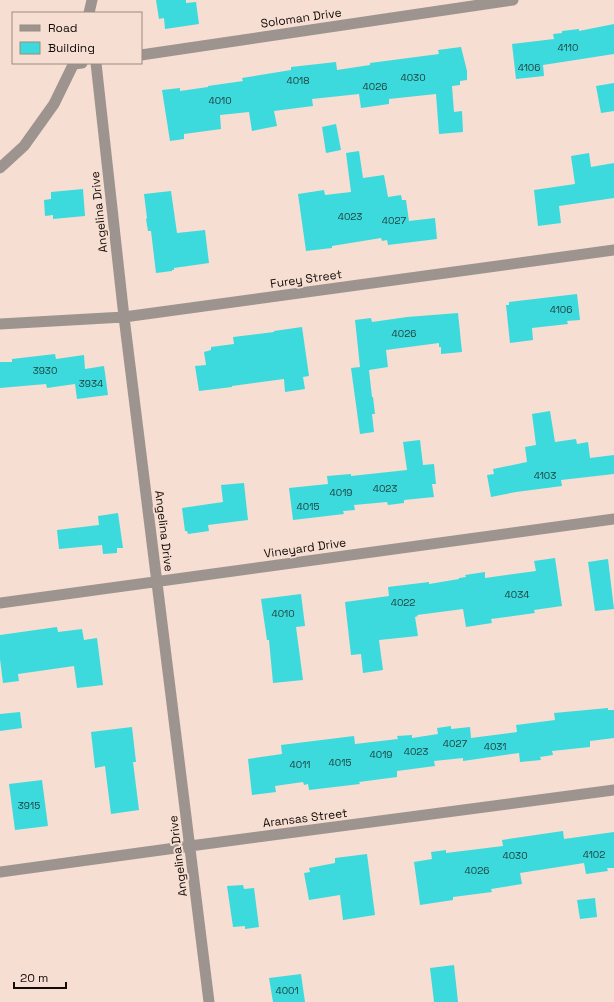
<svg xmlns="http://www.w3.org/2000/svg" width="614" height="1002" viewBox="0 0 614 1002" font-family="'Space Grotesk',sans-serif">
	<style>
		.building { fill: #3cdadc }
		.lines { fill: none; stroke-linecap: round; stroke-linejoin: round }
		.minor { stroke: #9e948f; stroke-width: 11 }
		.tertiary { stroke: #9e948f; stroke-width: 11 }
		.labels { text-anchor: middle; dominant-baseline: central; stroke-width: 4; stroke-linejoin: round; paint-order: stroke }
		.number-label { font-size: 10px; fill: #1e403e }
		.street-label { font-size: 12px; fill: #140c09; stroke: #f6ded2 }
	</style>
	<rect width="100%" height="100%" fill="#f6ded2"/>
	<!-- building -->
	<path class="building" d="M156,0h30v3l10,-1 3,22 -34,5 -1,-11 -5,1z
		M614,24v30l-71,11 1,11 -28,3 -4,-35 42,-5 -1,-5 9,-1v-2l17,-2v2z
		M461,47l6,24v9l-7,1v4l-8,1 2,26 8,-1 1,21 -24,2 -3,-40 -47,5v5l-28,4 -2,-14 -47,5 1,7 -39,5 3,15 -25,5 -3,-19 -29,3 1,14 -37,5v5l-14,2 -8,-51 18,-2v3l28,-4v-1l35,-5 -1,-3 49,-8v-3l45,-5 1,8 33,-5v-2l69,-9 -1,-4z
		M614,83v28l-13,2 -5,-27z
		M336,124l5,26 -15,3 -4,-26z
		M359,151l4,27 21,-3 4,22 13,-2 1,5h4l3,21 26,-3 2,21 -49,6 -1,-5 -5,1 -1,-3 -49,8v2l-26,3 -8,-57 26,-4 1,5 26,-3 -5,-39z
		M589,153l2,14 23,-4v35l-55,8 2,17 -23,3 -4,-36 41,-6 -4,-28z
		M83,189l2,27 -32,3v-4l-8,1 -1,-16 7,-1v-7z
		M171,191l6,42 28,-3 4,33 -35,5v2h-2v1l-16,2 -5,-42h-3l-2,-12 1,-1 -3,-24z
		M577,294l3,26 -13,1 1,3 -36,4 1,12 -23,3 -4,-38h3v-3z
		M458,313l4,39 -21,2v-7h-2v-4l-53,7 2,17 -19,3 3,27h1l2,17h-3l2,18 -14,2 -9,-66 9,-1 -5,-47 16,-2 1,4 35,-5z
		M302,327l7,49 -6,1 2,12 -20,3 -1,-13 -52,7v1l-33,4 -4,-25 11,-1 -2,-13 7,-2v-3l23,-3 -1,-7 41,-5v-1z
		M55,354l1,5 28,-4 1,14 19,-3 4,29 -31,4 -2,-15 -28,4 -1,-4 -46,4v-26h12v-3z
		M550,411l5,31 21,-3 1,5 11,-2 2,16 24,-3v19l-53,6 1,6 -46,6 -25,5 -4,-22 7,-1 -1,-5 34,-7 -2,-15 11,-2 -4,-31z
		M420,440l3,25 11,-1 2,20h-4l2,13 -30,3v3l-16,2 -1,-3 -33,3 1,5 -12,1 1,3 -51,6 -4,-32 39,-4 -1,-8 24,-2v2l56,-6 -4,-28z
		M244,483l4,37 -40,5 1,6 -21,3 -1,-3h-2l-3,-23 41,-6 -2,-17z
		M118,513l5,35h-6v5l-14,1 -1,-9 -43,4 -2,-19 42,-5 -1,-9z
		M555,558l7,48 -28,4 1,3 -44,6 1,4 -26,4 -3,-18 -46,6 1,1 -3,1 3,19 -39,4 4,30 -20,3 -2,-19 -10,1 -6,-53 44,-6 -1,-9 41,-5v2l30,-5v-1l7,-1 -1,-2 20,-3v6l51,-7 -2,-10z
		M608,559l6,50 -19,2 -7,-49z
		M301,594l4,32 -9,1 7,53 -30,3 -4,-43h-2l-6,-41z
		M57,627l1,5 24,-3 2,11 13,-2 6,47 -26,3 -3,-22 -56,8 1,7 -16,2 -3,-24v-24z
		M608,708v2h6v28l-24,3v6l-38,4 1,4 -13,2 1,3 -21,2 -1,-9 -56,8v-3l-29,3 1,5 -38,5v6l-38,5 1,2 -51,6 -1,-6 -4,1 -1,-3 -28,4 1,6 -24,3 -4,-36 34,-5 -1,-9 73,-9 1,8 43,-5 -1,-3 15,-1v3l26,-4 -1,-6 14,-2v3l19,-2 1,11 46,-6 -1,-7 39,-5 -1,-7z
		M20,712l2,16 -22,3v-17z
		M132,727l4,35h-3l6,48 -28,4 -6,-48 -10,2 -4,-36z
		M42,780l6,46 -33,4 -6,-46z
		M563,831l1,8 50,-7v36h-7l1,3 -22,3 -2,-11 -64,10 2,11 -31,5 1,3 -39,5v3l-33,5 -6,-43 18,-3 -1,-7 15,-2v3l57,-7 -1,-6z
		M367,854l8,61 -32,5 -3,-25 -31,5 -5,-27 6,-1 -1,-4 26,-5v-5z
		M243,885l1,4 10,-1 5,39 -14,2v-3l-12,1 -6,-41z
		M595,898l2,19 -17,2 -3,-19z
		M454,965l4,37h-24l-4,-34z
		M301,974l4,28h-32l-4,-24z"/>
	<g class="lines">
		<!-- minor -->
		<path class="minor" d="M141,55l372,-55
			M96,63l28,254 85,685
			M74,64l8,-1
			M0,324l124,-7 490,-67
			M0,603l614,-84
			M0,872l190,-26 424,-56"/>
		<!-- tertiary -->
		<path class="tertiary" d="M89,13l3,-13
			M0,168l24,-22 30,-42 20,-41"/>
	</g>
	<g class="labels">
		<!-- number labels -->
		<g class="number-label">
			<text x="568" y="47">4110</text>
			<text x="529" y="67">4106</text>
			<text x="413" y="77">4030</text>
			<text x="298" y="80">4018</text>
			<text x="375" y="86">4026</text>
			<text x="220" y="100">4010</text>
			<text x="350" y="216">4023</text>
			<text x="394" y="220">4027</text>
			<text x="561" y="309">4106</text>
			<text x="404" y="333">4026</text>
			<text x="45" y="370">3930</text>
			<text x="91" y="383">3934</text>
			<text x="545" y="475">4103</text>
			<text x="385" y="488">4023</text>
			<text x="341" y="492">4019</text>
			<text x="308" y="506">4015</text>
			<text x="517" y="594">4034</text>
			<text x="403" y="602">4022</text>
			<text x="283" y="613">4010</text>
			<text x="455" y="743">4027</text>
			<text x="495" y="746">4031</text>
			<text x="416" y="751">4023</text>
			<text x="381" y="754">4019</text>
			<text x="340" y="762">4015</text>
			<text x="300" y="764">4011</text>
			<text x="29" y="805">3915</text>
			<text x="594" y="854">4102</text>
			<text x="515" y="855">4030</text>
			<text x="477" y="870">4026</text>
			<text x="287" y="990">4001</text>
		</g>
		<!-- street labels -->
		<g class="street-label">
			<text transform="translate(301 18) rotate(-8)">Soloman Drive</text>
			<text transform="translate(99 212) rotate(-96)">Angelina Drive</text>
			<text transform="translate(306 279) rotate(-8)">Furey Street</text>
			<text transform="translate(164 531) rotate(83)">Angelina Drive</text>
			<text transform="translate(305 548) rotate(-8)">Vineyard Drive</text>
			<text transform="translate(305 818) rotate(-7)">Aransas Street</text>
			<text transform="translate(178 856) rotate(-97)">Angelina Drive</text>
		</g>
	</g>
	<!-- legend -->
	<rect x="12" y="12" width="130" height="52" fill="#f6ded2" stroke="#9c8a82"/>
	<rect x="20" y="25" width="20" height="6" fill="#9e948f" stroke="#9c8a82"/>
	<text x="48" y="32" font-size="12" fill="#140c09">Road</text>
	<rect x="20" y="42" width="20" height="12" fill="#3cdadc" stroke="#9c8a82"/>
	<text x="48" y="52" font-size="12" fill="#140c09">Building</text>
	<!-- scale -->
	<path d="M14 982v6h52v-6" fill="none" stroke="#140c09" stroke-width="2"/>
	<text x="20" y="982" font-size="12" fill="#140c09" stroke="#f6ded2" stroke-width="3" paint-order="stroke">20 m</text>
</svg>
